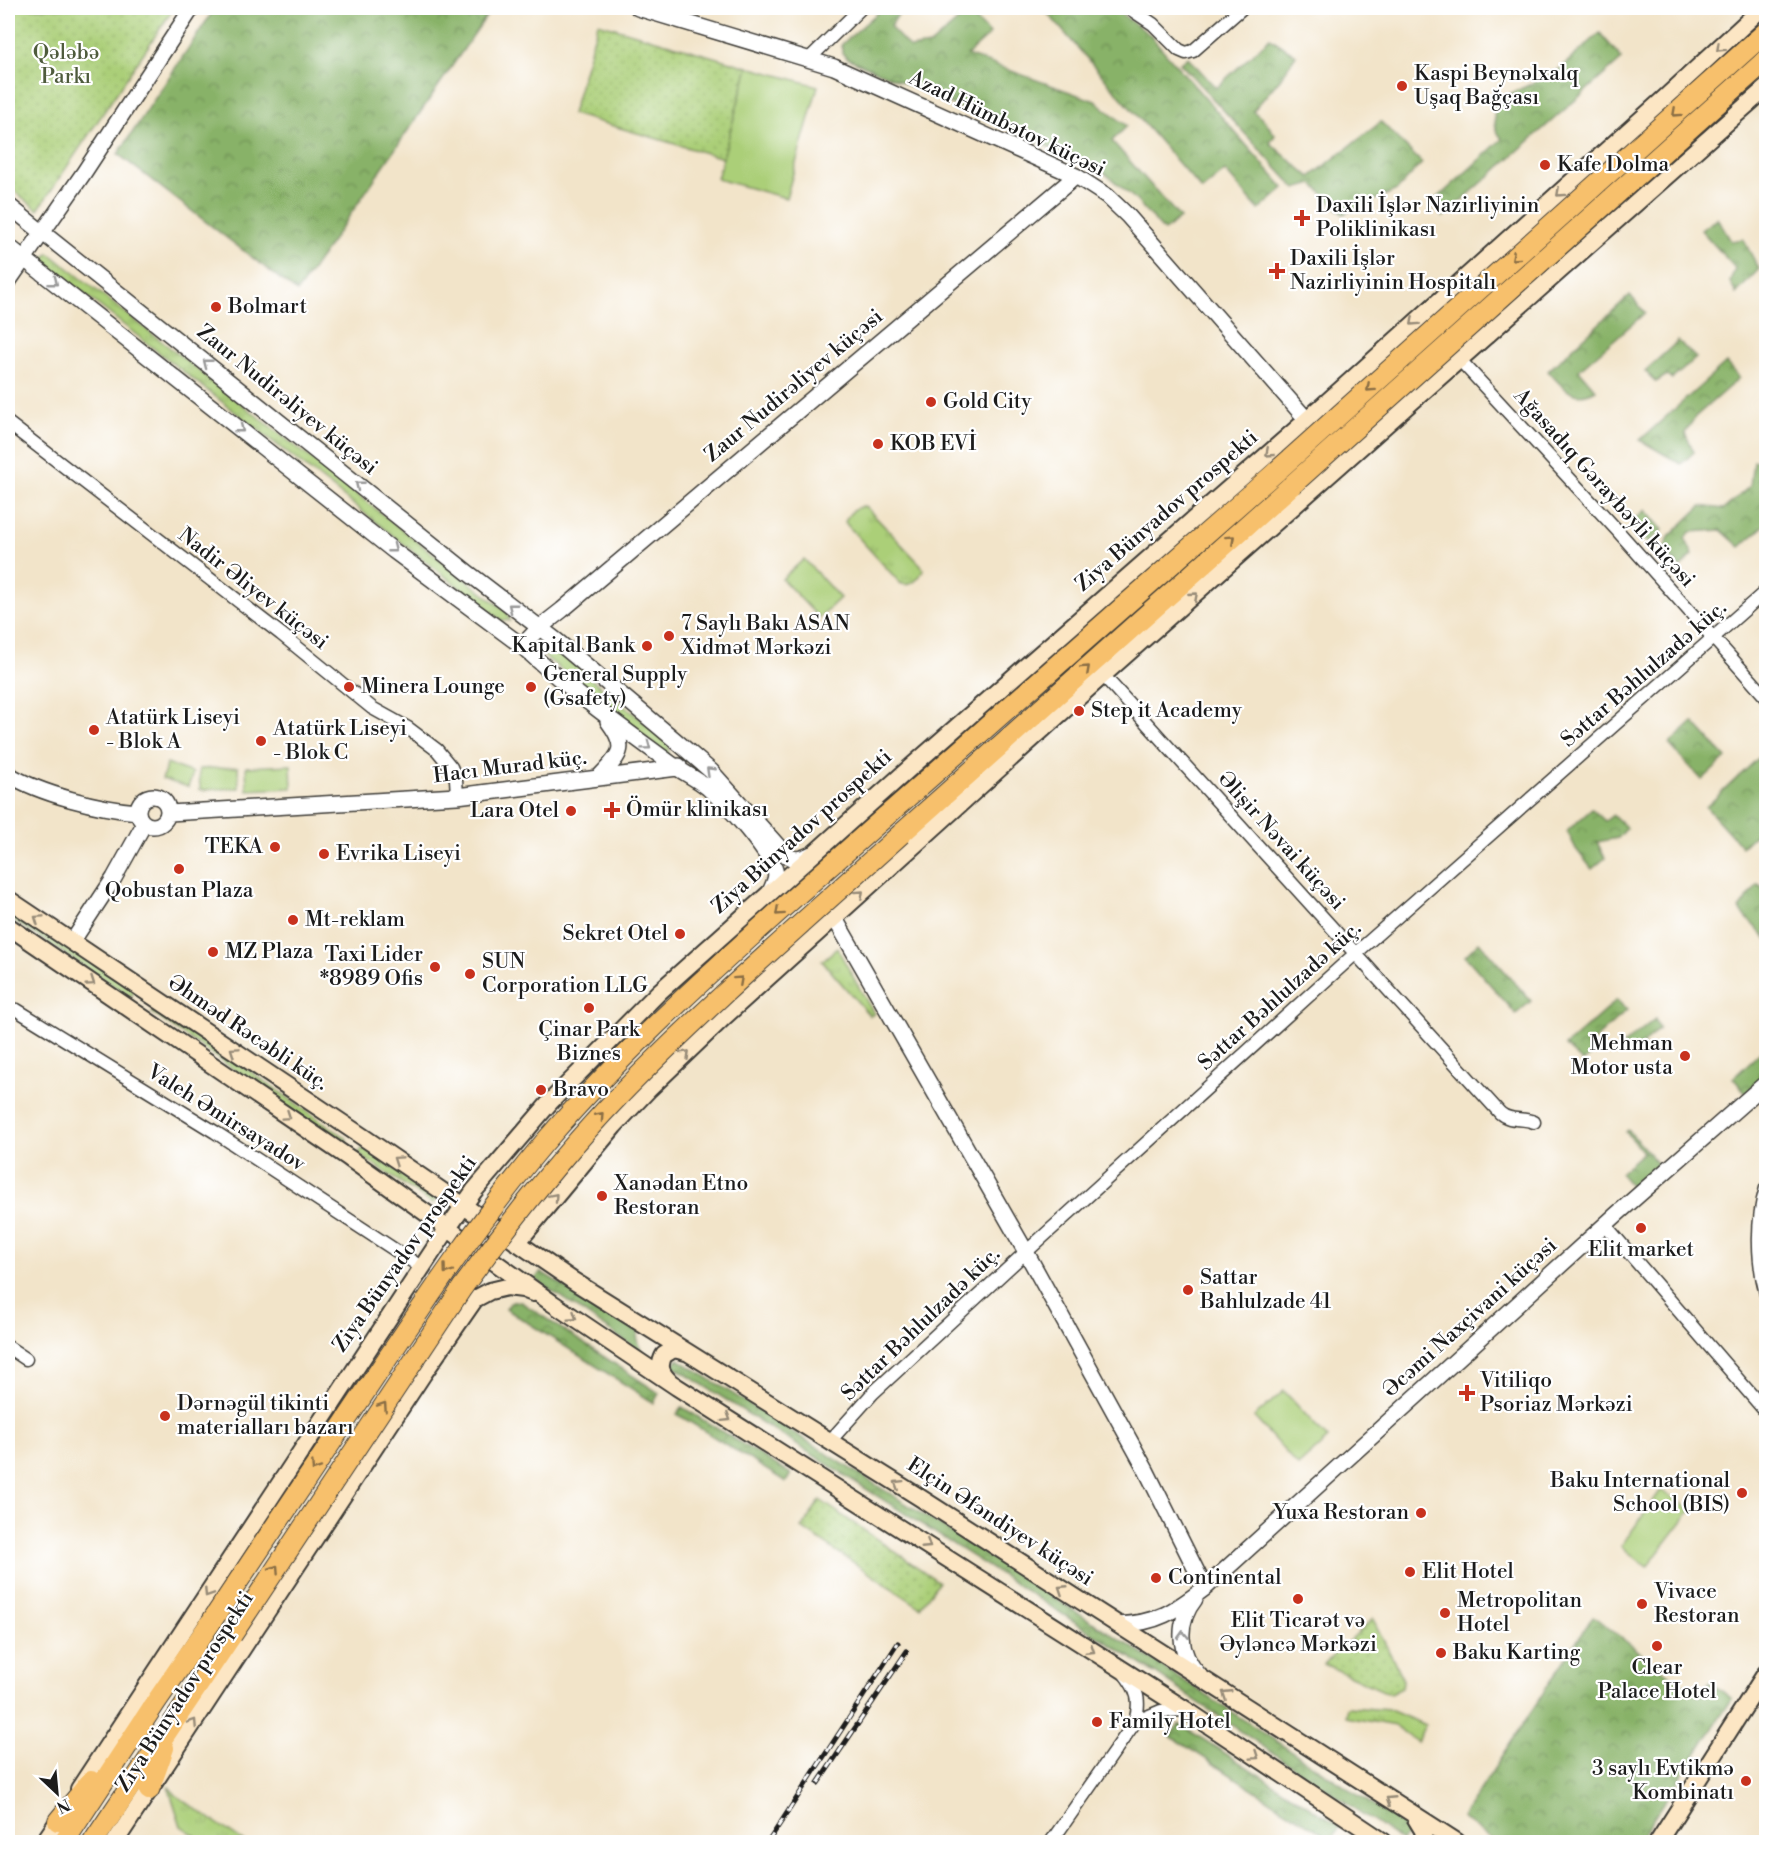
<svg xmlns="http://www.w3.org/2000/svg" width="1774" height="1850" viewBox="0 0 1774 1850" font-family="'Libre Bodoni',serif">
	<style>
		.grass { fill: url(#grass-tufts); stroke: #64764a; stroke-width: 1.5 }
		.forest { fill: url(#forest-crowns); stroke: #526742; stroke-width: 1.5 }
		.park { fill: url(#park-dots); stroke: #64764a; stroke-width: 1.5 }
		.garden { fill: #abcf78; stroke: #64764a; stroke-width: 1.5 }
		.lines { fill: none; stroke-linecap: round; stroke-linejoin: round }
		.minor-casing { stroke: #3c3a36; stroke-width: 15 }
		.tertiary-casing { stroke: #3c3a36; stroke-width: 18 }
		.secondary-casing { stroke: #3c3a36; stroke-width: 20 }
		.primary-casing { stroke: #3c3a36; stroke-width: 22 }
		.minor { stroke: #fff; stroke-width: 12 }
		.tertiary { stroke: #fff; stroke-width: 15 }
		.secondary { stroke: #fce6c4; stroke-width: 16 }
		.primary { stroke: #f7c06c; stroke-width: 20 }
		.rail-casing { stroke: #1c1c1c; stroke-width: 5 }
		.rail { stroke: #fff; stroke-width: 3; stroke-dasharray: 9; stroke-linecap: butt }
		.primary-bridge-casing { stroke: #3c3a36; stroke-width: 22; stroke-linecap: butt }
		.primary-bridge { stroke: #f7c06c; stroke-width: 20 }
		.oneway { stroke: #978b78 }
		.oneway2 { stroke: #8a6e44 }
		.oneway3 { stroke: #999 }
		.poi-dot { fill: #c8321e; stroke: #fff; stroke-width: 2 }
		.labels { text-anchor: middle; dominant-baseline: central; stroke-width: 4.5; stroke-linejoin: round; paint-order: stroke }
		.park-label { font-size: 21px; fill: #4e5b3c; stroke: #fff }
		.poi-label { font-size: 21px; fill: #1c1c1c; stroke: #fff; text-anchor: start }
		.street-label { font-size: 21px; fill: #1c1c1c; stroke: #fff }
	</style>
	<defs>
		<pattern id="grass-tufts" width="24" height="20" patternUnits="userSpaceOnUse" patternTransform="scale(1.5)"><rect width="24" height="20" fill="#abcf78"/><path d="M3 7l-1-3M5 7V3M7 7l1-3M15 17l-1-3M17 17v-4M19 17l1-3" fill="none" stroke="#93b167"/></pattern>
		<pattern id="forest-crowns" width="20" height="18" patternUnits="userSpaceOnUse" patternTransform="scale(1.5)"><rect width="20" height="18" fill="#88b268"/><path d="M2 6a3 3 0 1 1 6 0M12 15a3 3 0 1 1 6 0" fill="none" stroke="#6e9055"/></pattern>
		<pattern id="park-dots" width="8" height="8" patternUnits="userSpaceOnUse" patternTransform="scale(1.5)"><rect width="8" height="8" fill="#abcf78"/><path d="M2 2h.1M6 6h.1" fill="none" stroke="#93b167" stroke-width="1.8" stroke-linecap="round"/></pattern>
	</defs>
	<rect width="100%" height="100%" fill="#fff"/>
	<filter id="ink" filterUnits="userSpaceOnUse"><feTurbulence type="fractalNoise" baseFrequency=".0167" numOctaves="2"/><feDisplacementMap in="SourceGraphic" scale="12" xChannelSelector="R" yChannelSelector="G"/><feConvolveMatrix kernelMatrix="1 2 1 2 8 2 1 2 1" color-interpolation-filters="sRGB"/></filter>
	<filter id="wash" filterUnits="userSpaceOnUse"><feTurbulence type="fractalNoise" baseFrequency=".008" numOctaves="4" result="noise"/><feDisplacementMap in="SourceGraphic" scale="24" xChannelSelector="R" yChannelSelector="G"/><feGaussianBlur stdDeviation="1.35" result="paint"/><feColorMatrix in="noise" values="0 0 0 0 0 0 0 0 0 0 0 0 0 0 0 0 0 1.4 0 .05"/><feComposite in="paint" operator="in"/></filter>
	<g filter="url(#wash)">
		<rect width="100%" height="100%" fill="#f2e4c9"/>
		<!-- grass -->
		<path class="grass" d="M49,253l458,359 3,9 -9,-1 -459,-359z
			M863,506l3,1 55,58 2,4c-3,10 -13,19 -23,14l-52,-57 -3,-4c3,-8 9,-14 18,-16z
			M539,645h11l116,95 3,6 -1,10 -125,-101z
			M8,907l127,83 -4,7 -123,-80z
			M837,948l37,66 -4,2 -48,-55z
			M157,1006l190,133 -4,6 -191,-132z
			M363,1148l74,49 -4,7 -75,-50z
			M1347,1707l43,3 35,15 -8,17 -22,-16 -50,-9z
			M168,1786l8,9 68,47h-39l-24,-16z"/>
		<!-- forest -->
		<path class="forest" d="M215,8h277l-195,284 -179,-138z
			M883,8h12l4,5 -9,14 20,21 20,-3 38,-33 22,22 -23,21 128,46 32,25 -15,15 68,77 -16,13 -29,-32 -34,-29 -254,-112 -5,-5v-9z
			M1043,8h70l36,26 135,154 -25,22 -34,-39 -23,19z
			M1600,33l22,26 -179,158 -12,-13 71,-65 -6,-9 -3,-28 63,-30z
			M1270,38l26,17 -16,24 -27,32 12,10 10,14 -5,8 40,34 71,-55 41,41 -25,27 -54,24 -30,-30 -17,5 -116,-126 8,-6 28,31z
			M1717,218l14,23 12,-2 16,30 -23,25 -6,-12 5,-14 -34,-38z
			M1630,295l15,18 -66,57 17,20c-23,13 -33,-3 -48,-19z
			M1678,341l18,17 -24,21 -5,-4 -11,7 -11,-11z
			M1726,363l13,15 -44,39 -10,16 9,19 -13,12 -41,-24z
			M1766,460v64l-26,23 -19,-17 -31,2 -5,6 8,17 -13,13 -17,-17 6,-14 32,-31 23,3 26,-23 3,-25z
			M1645,510l18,20 -16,13 -16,-20z
			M1693,722l33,36 -24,22 -33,-36z
			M1766,751v73l-24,23 -36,-40z
			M1592,809l13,12 8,-6 14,13 -9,10 -21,4 8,16 -13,11 -16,-20 -9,-18z
			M1758,884l8,8v47l-27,-30z
			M1479,942l52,59 -15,13 -51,-58z
			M1617,1000l10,10 -39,36 6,7 -11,9 -18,-16z
			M1655,1019l4,9 -27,28 -10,-10z
			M1766,1047v27l-20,19 -13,-15z
			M1628,1130l30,34 -26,23 -12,-14 23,-21 -17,-20z
			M541,1272l98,59 -2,6 5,16 -107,-74z
			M515,1301l6,1 138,91 -5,10 -148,-94 4,-6z
			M678,1359l482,306 250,164 -8,12 -247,-168 -482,-307z
			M682,1407l109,67 -5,8 -109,-68z
			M1593,1616l78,60 29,20 10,-14 22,17 -94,143h-142l-34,-24z
			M1179,1724l161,102 -9,13 -161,-103z"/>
		<!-- park -->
		<path class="park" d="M8,8h166l-136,202 -30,-24z
			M598,23l150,44 -25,91 -151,-44z
			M820,1500l119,82 -19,25 -118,-79z
			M1373,1619l30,61 -1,8 -12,6 -66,-30z"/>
		<!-- garden -->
		<path class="garden" d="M748,67l70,19 -32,112 -69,-19z
			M804,559l36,39 -21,20 -37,-39z
			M167,764l26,9 -5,14 -26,-8z
			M291,765l1,23 -45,2 -1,-23z
			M238,767l1,21 -39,2 -1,-21z
			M1284,1391l44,48 -30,27 -44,-49z
			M1661,1490l30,20 -44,57 -26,-21z"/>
	</g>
	<g filter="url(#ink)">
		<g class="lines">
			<defs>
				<path id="minor" d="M1129,8l24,16 26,26 7,3 7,-2 49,-43
					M809,59l52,-51
					M1460,360l156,169 150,168
					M8,423l273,211 91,74 36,20 29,22 14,17 5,12 1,17
					M1103,675l397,438c10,9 22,4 34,9
					M8,1009l9,1 198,122 206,135
					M1766,1188c-10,33 -9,73 0,106
					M1605,1225l161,187
					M8,1347l18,12
					M830,1441l43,-48 153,-141 330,-299 410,-362
					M1135,1722l26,-11 24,-1
					M1051,1842l84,-120c6,-22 3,-31 -11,-49"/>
				<path id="tertiary" d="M638,8l196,59 242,109 31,20 21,20 179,204
					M8,205l459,367 90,69 118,99 36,31 75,84c10,7 16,3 26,-1
					M8,246l386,305 128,95c46,43 98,80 148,117 12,9 27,16 38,25 23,20 49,51 65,77 6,11 1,17 -3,27
					M8,282l75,-108 109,-166
					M522,646l17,-18 23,-18 514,-434
					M8,774c32,20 92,35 130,38
					M598,778c22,-23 31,-29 10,-57
					M138 811a15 15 0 1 1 30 0a15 15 0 1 1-30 0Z
					M169,813l288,-17 220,-28 2,-2
					M834,917l192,335 120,218 59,118
					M72,942l42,-64 30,-54
					M1195,1599c-19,24 -17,54 4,76
					M1118,1625c40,-2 55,-13 87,-37l412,-374 149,-131"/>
				<path id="secondary" d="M8,899l355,238 209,143 347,217 538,345
					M8,926l341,232 203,145 125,84 509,323 198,132
					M517,1243l97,-117 35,-37 76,-73 378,-341 663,-587
					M669,1381c-8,-8 -11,-15 -5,-26l10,-6 12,3
					M79,1789l369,-561 26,-37 77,-90 108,-109 252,-225 396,-347 359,-323 96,-89
					M1415,1817l9,15 -2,10
					M44,1842l21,-31
					M115,1842l308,-468 52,-75 15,-8 17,-4 16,2 10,4
					M1658,1842l108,-169"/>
				<path id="primary" d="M885,817l392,-346
					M901,834l391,-349
					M149,1790l15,-42
					M58,1821l33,-40
					M64,1842l92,-140 55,-80
					M93,1842l139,-207"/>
			</defs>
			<!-- minor casing -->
			<use href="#minor" class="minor-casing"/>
			<!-- tertiary casing -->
			<use href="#tertiary" class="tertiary-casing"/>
			<!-- secondary casing -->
			<use href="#secondary" class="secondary-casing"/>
			<!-- primary casing -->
			<use href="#primary" class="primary-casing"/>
			<!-- minor -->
			<use href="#minor" class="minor"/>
			<!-- tertiary -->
			<use href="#tertiary" class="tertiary"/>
			<!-- secondary -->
			<use href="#secondary" class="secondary"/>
			<!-- primary -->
			<use href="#primary" class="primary"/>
			<defs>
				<path id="rail" d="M818,1783l89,-132
					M768,1842l130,-199"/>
			</defs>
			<!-- rail casing -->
			<use href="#rail" class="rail-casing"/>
			<!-- rail -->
			<use href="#rail" class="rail"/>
			<defs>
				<path id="primary-bridge" d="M1277,471l489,-439
					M1292,485l474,-425
					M211,1622c54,-81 108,-161 162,-242 54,-81 108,-162 171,-237 102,-119 224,-221 341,-326
					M232,1635l230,-347c48,-66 98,-131 155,-190 90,-93 188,-177 284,-264"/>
			</defs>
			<!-- primary-bridge casing -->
			<use href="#primary-bridge" class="primary-bridge-casing"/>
			<!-- primary-bridge -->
			<use href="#primary-bridge" class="primary-bridge"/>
		</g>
		<!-- one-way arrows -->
		<defs><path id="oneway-chevron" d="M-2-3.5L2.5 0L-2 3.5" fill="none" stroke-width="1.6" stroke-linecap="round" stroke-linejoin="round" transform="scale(1.5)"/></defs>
		<g class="oneway">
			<use href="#oneway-chevron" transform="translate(1720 48) rotate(137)"/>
			<use href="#oneway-chevron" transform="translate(1560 193) rotate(138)"/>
			<use href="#oneway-chevron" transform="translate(1414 322) rotate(138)"/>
			<use href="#oneway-chevron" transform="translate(1269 453) rotate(139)"/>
			<use href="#oneway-chevron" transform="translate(1194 596) rotate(-41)"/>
			<use href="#oneway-chevron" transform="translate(860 894) rotate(-42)"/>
			<use href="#oneway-chevron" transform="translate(38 919) rotate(-146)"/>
			<use href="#oneway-chevron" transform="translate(91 982) rotate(34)"/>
			<use href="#oneway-chevron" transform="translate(234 1051) rotate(-146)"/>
			<use href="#oneway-chevron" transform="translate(686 1054) rotate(-44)"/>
			<use href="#oneway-chevron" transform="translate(287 1116) rotate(34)"/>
			<use href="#oneway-chevron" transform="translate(397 1160) rotate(-146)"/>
			<use href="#oneway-chevron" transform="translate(554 1197) rotate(-49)"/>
			<use href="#oneway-chevron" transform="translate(573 1317) rotate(34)"/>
			<use href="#oneway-chevron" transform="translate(727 1418) rotate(32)"/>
			<use href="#oneway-chevron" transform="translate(898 1484) rotate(-148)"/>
			<use href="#oneway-chevron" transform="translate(927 1545) rotate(33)"/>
			<use href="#oneway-chevron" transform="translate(1062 1589) rotate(-147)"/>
			<use href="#oneway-chevron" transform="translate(208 1593) rotate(123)"/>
			<use href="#oneway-chevron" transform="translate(1091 1650) rotate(33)"/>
			<use href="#oneway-chevron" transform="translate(1226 1694) rotate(-147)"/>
			<use href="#oneway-chevron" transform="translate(193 1723) rotate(-57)"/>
			<use href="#oneway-chevron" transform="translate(1255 1756) rotate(34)"/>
			<use href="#oneway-chevron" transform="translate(1390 1800) rotate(-147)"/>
		</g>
		<g class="oneway2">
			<use href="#oneway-chevron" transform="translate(1676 113) rotate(138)"/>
			<use href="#oneway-chevron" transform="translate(1515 257) rotate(138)"/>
			<use href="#oneway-chevron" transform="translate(1370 388) rotate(138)"/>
			<use href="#oneway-chevron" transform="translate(1231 539) rotate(-42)"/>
			<use href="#oneway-chevron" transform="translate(1086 669) rotate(-42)"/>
			<use href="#oneway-chevron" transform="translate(779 912) rotate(138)"/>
			<use href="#oneway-chevron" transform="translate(739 980) rotate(-42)"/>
			<use href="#oneway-chevron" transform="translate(600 1116) rotate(-48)"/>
			<use href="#oneway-chevron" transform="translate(447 1270) rotate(126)"/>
			<use href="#oneway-chevron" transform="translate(383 1406) rotate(-56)"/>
			<use href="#oneway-chevron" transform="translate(315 1467) rotate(124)"/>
			<use href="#oneway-chevron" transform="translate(275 1569) rotate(-56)"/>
		</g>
		<g class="oneway3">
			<use href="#oneway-chevron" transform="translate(54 282) rotate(38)"/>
			<use href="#oneway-chevron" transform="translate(207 363) rotate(-142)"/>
			<use href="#oneway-chevron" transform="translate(240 429) rotate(38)"/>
			<use href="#oneway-chevron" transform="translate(359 485) rotate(-141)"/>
			<use href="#oneway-chevron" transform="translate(393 549) rotate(38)"/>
			<use href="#oneway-chevron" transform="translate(512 607) rotate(-142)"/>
			<use href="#oneway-chevron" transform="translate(647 746) rotate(37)"/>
			<use href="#oneway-chevron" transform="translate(710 771) rotate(-136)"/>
			<use href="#oneway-chevron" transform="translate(1183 1635) rotate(-92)"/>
		</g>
	</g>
	<!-- markers -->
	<g class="poi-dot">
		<circle cx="1402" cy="86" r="6"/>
		<circle cx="1545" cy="165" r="6"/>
		<path d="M1299 209h6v6h6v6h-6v6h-6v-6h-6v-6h6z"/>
		<path d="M1274 262h6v6h6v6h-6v6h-6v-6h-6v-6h6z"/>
		<circle cx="216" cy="307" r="6"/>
		<circle cx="931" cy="402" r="6"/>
		<circle cx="878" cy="444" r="6"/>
		<circle cx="669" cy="636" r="6"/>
		<circle cx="647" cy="646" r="6"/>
		<circle cx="349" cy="687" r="6"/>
		<circle cx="531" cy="687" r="6"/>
		<circle cx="1079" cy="711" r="6"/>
		<circle cx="94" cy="730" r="6"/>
		<circle cx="261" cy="741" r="6"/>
		<path d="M609 801h6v6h6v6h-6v6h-6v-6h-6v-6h6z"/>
		<circle cx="571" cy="811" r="6"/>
		<circle cx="275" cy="847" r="6"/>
		<circle cx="324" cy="854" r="6"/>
		<circle cx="179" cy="869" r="6"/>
		<circle cx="293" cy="920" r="6"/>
		<circle cx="680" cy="934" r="6"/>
		<circle cx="213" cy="952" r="6"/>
		<circle cx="435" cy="967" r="6"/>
		<circle cx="470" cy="974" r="6"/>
		<circle cx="589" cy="1008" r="6"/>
		<circle cx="1685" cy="1056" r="6"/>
		<circle cx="541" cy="1090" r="6"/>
		<circle cx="602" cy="1196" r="6"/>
		<circle cx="1641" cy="1228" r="6"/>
		<circle cx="1188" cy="1290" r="6"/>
		<path d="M1464 1384h6v6h6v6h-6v6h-6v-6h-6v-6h6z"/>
		<circle cx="165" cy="1416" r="6"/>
		<circle cx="1742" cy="1493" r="6"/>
		<circle cx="1421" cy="1513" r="6"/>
		<circle cx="1410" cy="1572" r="6"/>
		<circle cx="1156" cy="1578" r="6"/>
		<circle cx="1298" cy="1599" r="6"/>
		<circle cx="1642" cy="1604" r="6"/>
		<circle cx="1445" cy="1613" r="6"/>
		<circle cx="1657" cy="1646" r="6"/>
		<circle cx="1441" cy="1653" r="6"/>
		<circle cx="1097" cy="1722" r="6"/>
		<circle cx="1746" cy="1781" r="6"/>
	</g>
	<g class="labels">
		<!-- park labels -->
		<g class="park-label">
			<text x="66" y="53">Qələbə<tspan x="66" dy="24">Parkı</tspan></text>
		</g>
		<!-- poi labels -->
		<g class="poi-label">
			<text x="1414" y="74">Kaspi Beynəlxalq<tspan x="1414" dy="24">Uşaq Bağçası</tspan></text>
			<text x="1557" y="165">Kafe Dolma</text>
			<text x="1316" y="206">Daxili İşlər Nazirliyinin<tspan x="1316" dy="24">Poliklinikası</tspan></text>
			<text x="1290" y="259">Daxili İşlər<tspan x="1290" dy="24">Nazirliyinin Hospitalı</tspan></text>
			<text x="228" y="307">Bolmart</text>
			<text x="943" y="402">Gold City</text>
			<text x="890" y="444">KOB EVİ</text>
			<text x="681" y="624">7 Saylı Bakı ASAN<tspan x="681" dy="24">Xidmət Mərkəzi</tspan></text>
			<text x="635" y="646" text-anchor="end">Kapital Bank</text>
			<text x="543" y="675">General Supply<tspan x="543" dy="24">(Gsafety)</tspan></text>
			<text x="361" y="687">Minera Lounge</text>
			<text x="1091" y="711">Step it Academy</text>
			<text x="106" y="718">Atatürk Liseyi<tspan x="106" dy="24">- Blok A</tspan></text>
			<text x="273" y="729">Atatürk Liseyi<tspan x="273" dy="24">- Blok C</tspan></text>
			<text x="626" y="810">Ömür klinikası</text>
			<text x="559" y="811" text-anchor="end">Lara Otel</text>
			<text x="263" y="847" text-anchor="end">TEKA</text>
			<text x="336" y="854">Evrika Liseyi</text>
			<text x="179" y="891" text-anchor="middle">Qobustan Plaza</text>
			<text x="305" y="920">Mt-reklam</text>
			<text x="668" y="934" text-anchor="end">Sekret Otel</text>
			<text x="225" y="952">MZ Plaza</text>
			<text x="423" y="955" text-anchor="end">Taxi Lider<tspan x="423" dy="24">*8989 Ofis</tspan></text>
			<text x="482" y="962">SUN<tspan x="482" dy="24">Corporation LLG</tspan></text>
			<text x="589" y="1030" text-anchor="middle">Çinar Park<tspan x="589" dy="24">Biznes</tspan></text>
			<text x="1673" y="1044" text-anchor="end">Mehman<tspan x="1673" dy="24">Motor usta</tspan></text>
			<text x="553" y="1090">Bravo</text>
			<text x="614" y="1184">Xanədan Etno<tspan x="614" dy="24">Restoran</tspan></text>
			<text x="1641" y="1250" text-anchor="middle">Elit market</text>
			<text x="1200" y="1278">Sattar<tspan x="1200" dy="24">Bahlulzade 41</tspan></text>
			<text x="1480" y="1381">Vitiliqo<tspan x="1480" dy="24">Psoriaz Mərkəzi</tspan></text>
			<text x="177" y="1404">Dərnəgül tikinti<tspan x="177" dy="24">materialları bazarı</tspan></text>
			<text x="1730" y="1481" text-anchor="end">Baku International<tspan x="1730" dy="24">School (BIS)</tspan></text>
			<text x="1409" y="1513" text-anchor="end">Yuxa Restoran</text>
			<text x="1422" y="1572">Elit Hotel</text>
			<text x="1168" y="1578">Continental</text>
			<text x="1654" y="1592">Vivace<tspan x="1654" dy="24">Restoran</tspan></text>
			<text x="1457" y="1601">Metropolitan<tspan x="1457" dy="24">Hotel</tspan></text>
			<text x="1298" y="1621" text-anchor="middle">Elit Ticarət və<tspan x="1298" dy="24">Əyləncə Mərkəzi</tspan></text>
			<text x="1453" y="1653">Baku Karting</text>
			<text x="1657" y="1668" text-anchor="middle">Clear<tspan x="1657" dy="24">Palace Hotel</tspan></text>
			<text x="1109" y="1722">Family Hotel</text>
			<text x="1734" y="1769" text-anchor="end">3 saylı Evtikmə<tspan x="1734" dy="24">Kombinatı</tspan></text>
		</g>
		<!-- street labels -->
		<g class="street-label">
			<text transform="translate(1007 124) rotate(26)">Azad Hümbətov küçəsi</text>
			<text transform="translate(794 386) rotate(-40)">Zaur Nudirəliyev küçəsi</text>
			<text transform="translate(287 400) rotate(39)">Zaur Nudirəliyev küçəsi</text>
			<text transform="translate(1604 488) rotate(48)">Ağasadıq Gəraybəyli küçəsi</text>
			<text transform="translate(1167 511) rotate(-41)">Ziya Bünyadov prospekti</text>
			<text transform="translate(253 589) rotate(38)">Nadir Əliyev küçəsi</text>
			<text transform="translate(1644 674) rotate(-41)">Səttar Bəhlulzadə küç.</text>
			<text transform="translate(510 767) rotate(-7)">Hacı Murad küç.</text>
			<text transform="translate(802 832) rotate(-42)">Ziya Bünyadov prospekti</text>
			<text transform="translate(1281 841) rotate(48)">Əlişir Nəvai küçəsi</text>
			<text transform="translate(1280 996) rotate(-42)">Səttar Bəhlulzadə küç.</text>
			<text transform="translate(248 1033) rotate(34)">Əhməd Rəcəbli küç.</text>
			<text transform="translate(226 1118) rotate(32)">Valeh Əmirsayadov</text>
			<text transform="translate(405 1254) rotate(-55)">Ziya Bünyadov prospekti</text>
			<text transform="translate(1470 1318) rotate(-42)">Əcəmi Naxçivani küçəsi</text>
			<text transform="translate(921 1324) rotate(-44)">Səttar Bəhlulzadə küç.</text>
			<text transform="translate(1000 1522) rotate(33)">Elçin Əfəndiyev küçəsi</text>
			<text transform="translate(185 1692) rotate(-57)">Ziya Bünyadov prospekti</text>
		</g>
	</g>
	<!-- margin -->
	<rect width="1774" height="1850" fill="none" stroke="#fff" stroke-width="30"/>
	<!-- north arrow -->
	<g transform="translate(57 1793) rotate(154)" stroke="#ffffff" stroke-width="4.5" paint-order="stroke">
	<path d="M0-4.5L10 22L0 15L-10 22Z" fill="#1c1c1c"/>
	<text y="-9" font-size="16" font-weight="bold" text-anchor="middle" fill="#1c1c1c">N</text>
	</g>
</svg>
